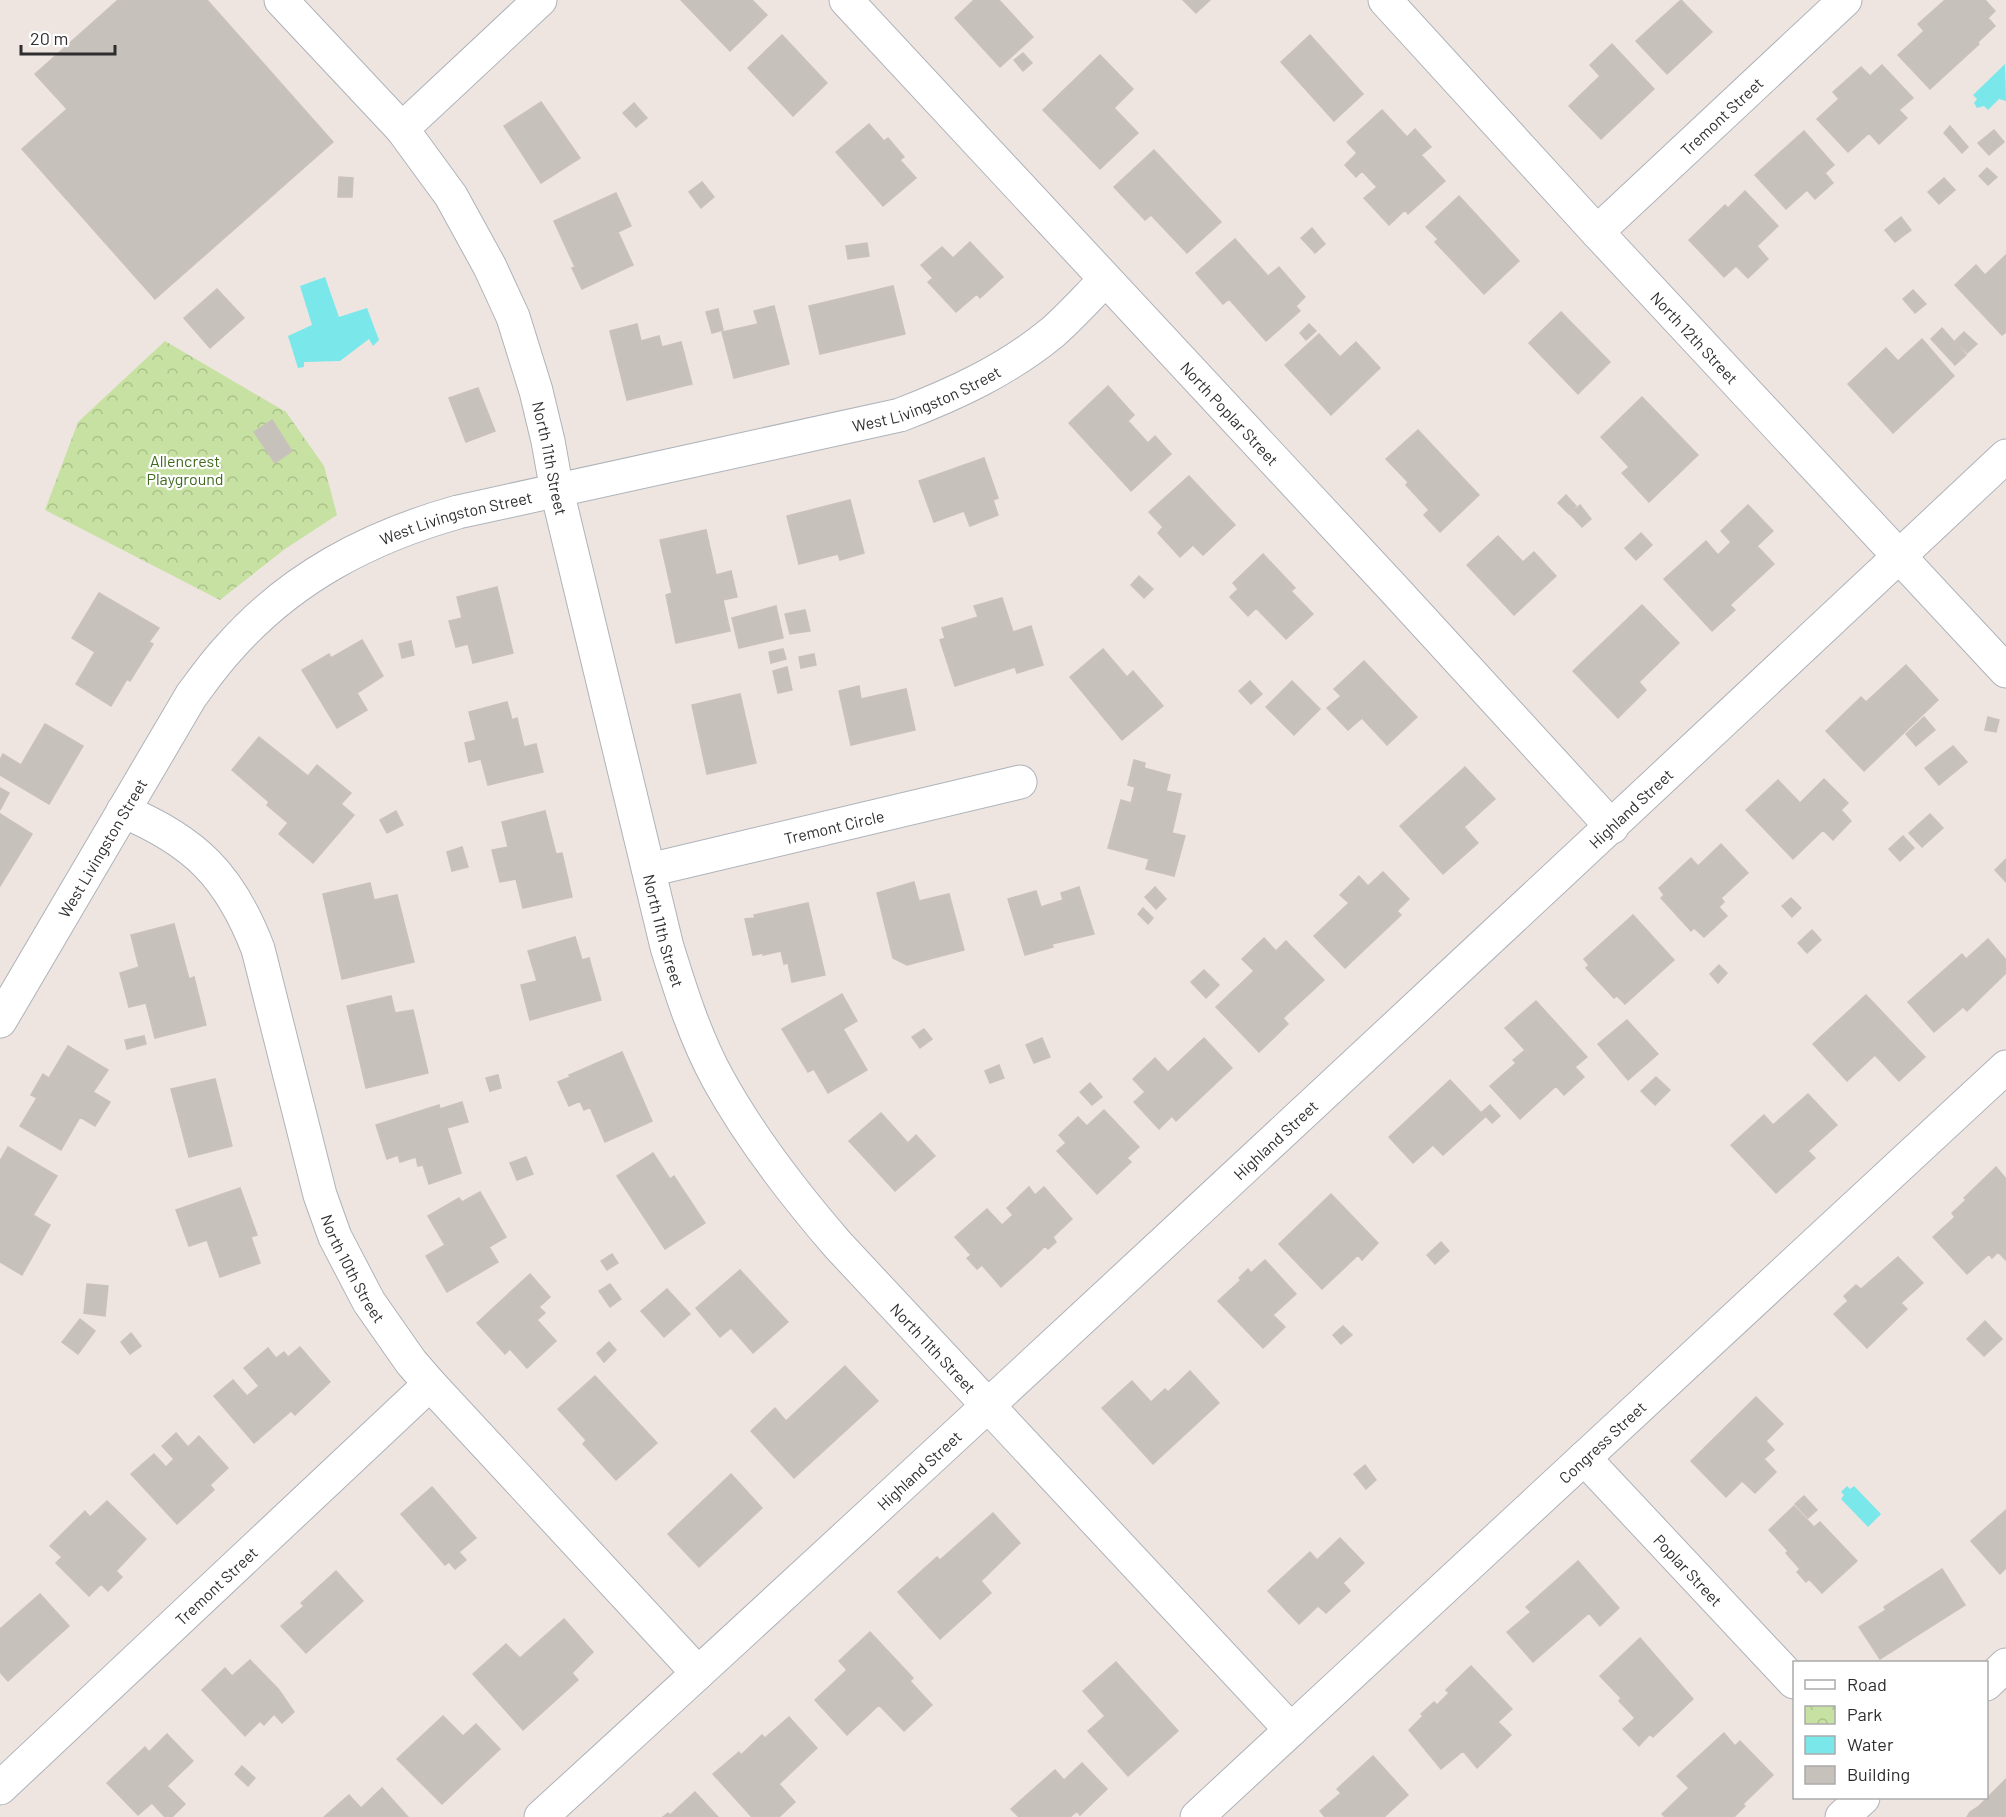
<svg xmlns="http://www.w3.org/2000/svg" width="2006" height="1817" viewBox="0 0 2006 1817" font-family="Barlow,sans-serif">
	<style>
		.park { fill: url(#park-crowns) }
		.water { fill: #7ae7ea }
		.building { fill: #c7c1bc; stroke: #cac1ba; stroke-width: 1.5 }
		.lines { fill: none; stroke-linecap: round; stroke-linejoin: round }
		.minor-casing { stroke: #aeb3b9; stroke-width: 35 }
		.minor { stroke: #fff; stroke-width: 33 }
		.labels { text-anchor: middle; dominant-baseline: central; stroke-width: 4.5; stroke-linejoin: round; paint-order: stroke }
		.street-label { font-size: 16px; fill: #2e2e2e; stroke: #fff }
		.park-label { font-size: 16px; fill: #40691f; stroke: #fff }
	</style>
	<defs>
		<pattern id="park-crowns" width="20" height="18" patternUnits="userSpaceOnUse" patternTransform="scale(1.5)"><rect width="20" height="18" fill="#c6e1a1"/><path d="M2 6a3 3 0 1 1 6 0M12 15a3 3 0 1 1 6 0" fill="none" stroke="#aac18b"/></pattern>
	</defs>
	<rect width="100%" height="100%" fill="#eee5e1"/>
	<!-- park -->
	<path class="park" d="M165,341l121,71 38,54 13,49 -52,34 -65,51 -175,-90 33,-88z"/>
	<!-- water -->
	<path class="water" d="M2005,64l1,37 -7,-2 -11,11 -4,-4 -7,2 -3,-5 3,-4 -4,-4z
		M325,277l14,40 28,-9 12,32 -6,6 -4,-7 -29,22 -36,1v5l-6,1 -10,-32 24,-11 -12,-39z
		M1847,1486l3,3 4,-3 27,28 -13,13 -27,-28 3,-4 -3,-3z"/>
	<!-- building -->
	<path class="building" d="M118,0h89l126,142 -178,157 -133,-150 45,-40 -32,-35z
		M681,0h71l15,15 -37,36z
		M974,0h25l34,37 -33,30 -45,-49z
		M1183,0h27l-14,13z
		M1681,0l31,32 -45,42 -31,-33z
		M1945,0h40l10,11 -7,7 7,8 -17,16 1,2 -49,45 -32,-34 26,-24 -6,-7z
		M782,35l45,48 -34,33 -45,-48z
		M1310,35l53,59 -29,27 -53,-59z
		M1612,44l42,45 -53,50 -32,-33 31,-30 -10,-11z
		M1023,53l9,10 -9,8 -9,-11z
		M1100,55l33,34 -19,19 24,25 -38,36 -57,-59z
		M1882,65l31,33 -14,12 8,8 -28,26 -10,-11 -21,19 -31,-33 22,-20 -6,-7 28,-25 9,9z
		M541,102l39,56 -39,25 -37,-57z
		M634,103l13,15 -11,9 -13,-14z
		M1382,110l25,27 8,-8 16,18 -10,8 24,26 -37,33 -3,-4 -16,15 -25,-27 13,-11 -15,-16 -6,6 -11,-12 12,-12 -10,-11z
		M869,124l15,17 4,-3 16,19 -4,3 16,18 -33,28 -47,-54z
		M1950,126l18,21 -6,6 -18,-20z
		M1994,130l10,12 -15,13 -11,-12z
		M1804,131l30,34 -9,8 8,10 -18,16 -8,-9 -21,19 -31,-34z
		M1154,150l67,72 -34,31 -36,-38 -6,5 -31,-33z
		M1987,168l10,9 -9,8 -9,-9z
		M339,177l14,1 -1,19h-14z
		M1944,178l11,12 -16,14 -11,-12z
		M702,182l12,15 -13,11 -12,-16z
		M1745,191l33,35 -21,20 11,13 -20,19 -12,-12 -12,11 -35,-37 36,-35 3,3z
		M616,193l15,33 -13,6 15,33 -51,24 -10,-21 3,-1 -21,-46z
		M1459,196l60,65 -35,33 -49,-52 3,-3 -12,-12z
		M1901,217l10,13 -16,12 -10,-12z
		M1312,228l13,16 -10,9 -14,-15z
		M1235,239l33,37 11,-9 26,30 -9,9 4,5 -34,30 -37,-42 -6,5 -27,-31z
		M970,242l33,35 -23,21 -3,-4 -21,18 -28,-30 5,-4 -12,-13 21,-18 11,11z
		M867,243l2,13 -21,3 -2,-13z
		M2006,255v77l-4,3 -47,-50 21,-20 9,10z
		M893,286l12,48 -85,20 -11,-48z
		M217,289l27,29 -34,30 -26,-30z
		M1913,290l13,14 -11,9 -12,-14z
		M774,306l15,58 -55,14 -12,-46 36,-8 -4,-13z
		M718,309l5,21 -11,3 -6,-21z
		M1561,312l49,50 -32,32 -49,-51z
		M637,324l4,17 18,-5 3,11 19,-5 11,42 -65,16 -17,-69z
		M1309,324l7,7 -10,9 -6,-7z
		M1942,328l24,27 -11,10 -24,-26z
		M1964,332l13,12 -10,9 -12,-12z
		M1319,334l21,23 16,-15 24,26 -49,47 -46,-50z
		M1922,339l32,37 -61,57 -45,-49 38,-36 12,13z
		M1108,386l26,29 -6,6 20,22 7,-7 16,18 -40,37 -62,-68z
		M478,388l17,43 -29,11 -17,-44z
		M1642,397l56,58 -49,47 -27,-29 7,-6 -28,-30z
		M272,420l20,31 -17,12 -21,-31z
		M1418,430l61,65 -39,37 -16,-17 5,-5 -23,-25 2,-3 -22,-23z
		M984,458l14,40 -5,2 5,15 -28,11 -6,-15 -30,11 -15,-41z
		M1189,476l46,49 -32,30 -10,-10 -13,12 -22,-24 5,-6 -14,-15z
		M1566,495l10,11 -7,8 -11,-11z
		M850,500l14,53 -24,7 -2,-6 -39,10 -12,-48z
		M1580,505l11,14 -9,8 -12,-13z
		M1748,505l25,26 -16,15 17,18 -44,41 5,5 -23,21 -48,-52 42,-38 12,14 13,-13 -10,-11z
		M706,530l10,45 15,-4 6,26 -14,3 7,31 -54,12 -10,-48 6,-2 -12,-53z
		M1641,533l11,12 -16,15 -11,-12z
		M1498,536l25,26 11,-10 22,24 -42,39 -47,-50z
		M1263,554l32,34 -4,3 22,23 -27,25 -30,-31 -8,8 -18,-19 8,-8 -5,-6z
		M1139,576l14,13 -9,9 -13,-13z
		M497,587l16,66 -40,10 -5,-19 -12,3 -7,-26 13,-3 -5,-21z
		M99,593l60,35 -10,14 4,2 -23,37 -3,-2 -16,27 -35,-22 19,-32 -23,-14z
		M1002,598l11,34 18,-6 12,39 -26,8 -2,-6 -60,19 -15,-46 5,-2 -3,-10 36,-11 -4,-11z
		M1642,605l37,38 -40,39 7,8 -28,28 -45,-47z
		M776,606l7,32 -44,10 -7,-30z
		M805,610l5,21 -20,3 -5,-20z
		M362,640l21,36 -26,17 10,17 -30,18 -35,-58 27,-16 2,4z
		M411,641l3,14 -12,3 -3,-14z
		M783,649l3,10 -15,4 -2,-11z
		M1103,649l24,28 6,-6 30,35 -41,34 -52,-63z
		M814,654l2,11 -15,3 -2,-11z
		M1364,661l53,56 -30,28 -25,-27 -14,12 -21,-22 14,-12 -7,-7z
		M1906,665l32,35 -74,71 -38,-40 35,-34 5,5z
		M787,667l5,23 -14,3 -5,-22z
		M1250,681l12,13 -11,10 -12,-13z
		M1292,681l28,28 -26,26 -28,-28z
		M859,686l2,13 45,-10 9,41 -64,15 -12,-54z
		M740,694l16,69 -49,11 -15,-69z
		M507,702l5,18 5,-2 7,29 12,-3 7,28 -55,13 -7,-26 -12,3 -4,-19 11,-3 -7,-28z
		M1924,717l11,13 -19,16 -10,-12z
		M1988,717l11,3 -3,12 -11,-2z
		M45,724l38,22 -34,58 -49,-29v-15l3,-6 18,11z
		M259,737l49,39 9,-11 34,28 -10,11 13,11 -41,48 -34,-29 9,-11 -21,-18 2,-3 -37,-32z
		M1953,746l14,16 -28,23 -14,-17z
		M1134,760l11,3 -1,5 26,7 -4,16 15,3 -9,39 13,3 -11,40 -28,-7 3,-10 -41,-11 13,-48 10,3 4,-16 -7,-2z
		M1465,767l30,32 -31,28 14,16 -35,31 -43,-48z
		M1824,779l24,24 -7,7 10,11 -18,19 -10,-10 -30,29 -47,-49 32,-30 22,23z
		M0,788l9,5 -9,17z
		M396,811l7,14 -16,8 -7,-13z
		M545,811l11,43 6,-1 10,44 -49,11 -7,-29 -16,3 -8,-32 16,-3 -6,-25z
		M0,814l32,20 -32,52z
		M1930,814l13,14 -21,19 -13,-14z
		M1903,836l11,12 -14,13 -11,-12z
		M1721,844l27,29 -27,25 3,4 -5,5 8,9 -23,21 -10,-9 -3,3 -30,-33 3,-3 -5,-7 32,-30 7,8z
		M462,847l6,20 -16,4 -5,-19z
		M2006,859v23l-11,-12z
		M1383,872l26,27 -12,12 4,4 -56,53 -31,-32 35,-33 -9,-8 19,-19 9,10z
		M914,882l5,19 30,-7 15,56 -57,15 -14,-7 -16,-65z
		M370,883l4,17 23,-5 17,67 -72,17 -19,-85z
		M1079,887l15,47 -42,10 1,3 -28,8 -17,-56 28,-8 5,16 22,-7 -2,-7z
		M1155,887l11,12 -10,10 -11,-12z
		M1791,898l10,10 -9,9 -10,-11z
		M808,903l17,72 -33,7 -4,-19 -4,1 -3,-13 -18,4v-2l-10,2 -8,-36 10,-1 -1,-3z
		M1143,908l10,10 -5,6 -10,-10z
		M1633,915l41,45 -49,44 -8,-8 -3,2 -28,-30 3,-3 -5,-6z
		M174,924l15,55 5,-2 12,48 -51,13 -9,-35 -17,4 -9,-34 19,-6 -8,-32z
		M1812,930l9,10 -14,13 -9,-10z
		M575,937l7,23 7,-2 12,42 -71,20 -9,-35 16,-4 -9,-30z
		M1264,938l12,13 10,-10 38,39 -41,38 5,6 -29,28 -43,-45 38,-36 -12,-12z
		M1988,939l18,21v13l-39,38 -4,-4 -29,25 -26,-30 54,-48 4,5z
		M1719,965l8,8 -9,10 -8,-9z
		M1204,970l15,15 -13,13 -15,-16z
		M842,994l15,27 -14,8 24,41 -39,23 -14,-24 -6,3 -26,-43z
		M1866,995l59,62 -26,24 -24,-26 -28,26 -34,-37z
		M391,996l4,17 18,-3 15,63 -62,15 -19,-82z
		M1536,1001l51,56 -12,10 9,10 -20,18 -8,-9 -36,33 -30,-33 26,-23 -3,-3 12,-10 -20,-22z
		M1627,1020l31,34 -30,26 -30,-36z
		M924,1029l8,10 -12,9 -8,-11z
		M144,1036l2,8 -19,5 -2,-9z
		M1042,1038l8,19 -16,6 -8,-18z
		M1204,1038l28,30 -56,53 -4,-5 -13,13 -25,-27 11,-10 -12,-13 22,-21 13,14z
		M68,1046l40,24 -15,22 17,10 -15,24 -15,-9 -19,33 -41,-24 17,-28 -6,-3 12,-21 6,4z
		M622,1052l30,69 -47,21 -15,-35 -6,3 -4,-9 -11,5 -11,-24 12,-5 -1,-2z
		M999,1065l5,13 -14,5 -5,-12z
		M498,1075l3,13 -11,3 -4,-13z
		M1656,1077l14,13 -15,15 -14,-14z
		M215,1079l17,67 -43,11 -18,-68z
		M1450,1080l35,37 -42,38 -10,-10 -20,18 -24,-26z
		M1090,1083l12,14 -10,8 -12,-13z
		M1808,1094l29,31 -29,26 7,7 -39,35 -45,-48 33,-30 9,10z
		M462,1102l6,20 -21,6 14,45 -32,11 -6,-19 -5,1 -2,-9 -16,5 -2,-7 -11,4 -11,-34 63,-20 1,4z
		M1490,1105l10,11 -8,7 -10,-11z
		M1104,1110l35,37 -12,11 4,4 -34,32 -40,-43 9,-8 -7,-8 19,-18 9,9z
		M881,1113l27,30 8,-8 19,21 -40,35 -46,-50z
		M8,1147l49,29 -24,39 17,10 -28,50 -22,-13v-101z
		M653,1153l17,26 4,-3 31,47 -40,26 -48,-73z
		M526,1157l7,17 -16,6 -7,-17z
		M1996,1167l10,12v81l-8,-8 -6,6 -3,-4 -22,20 -34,-37 22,-20 -3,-4 14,-13 -2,-2z
		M1029,1187l6,8 9,-8 28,32 -19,18 3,5 -8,7 -3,-3 -12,12 -31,-33 11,-10 -6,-7z
		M240,1188l17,47 -6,2 9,26 -40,14 -13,-37 -18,6 -13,-36z
		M480,1192l26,45 -17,10 9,15 -51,30 -21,-36 19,-11 -17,-29 31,-18 3,4z
		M1331,1194l47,49 -16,17 -4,-5 -36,34 -43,-45z
		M987,1209l46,49 -32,29 -19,-22 -5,4 -10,-11 4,-3 -16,-18z
		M1441,1242l8,9 -14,13 -8,-9z
		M612,1254l6,9 -11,7 -6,-9z
		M1898,1257l25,26 -22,20 6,6 -40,39 -33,-34 14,-13 -4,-5 12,-11 5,4z
		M1265,1260l31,34 -23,21 12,12 -22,21 -45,-47 23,-21 -2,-2 9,-9 3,4z
		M740,1270l48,52 -35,31 -22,-25 -11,9 -24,-29z
		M530,1274l20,23 -11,10 6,6 -8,7 19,21 -29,27 -17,-19 -5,5 -28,-31z
		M87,1284l21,2 -3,30 -21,-3z
		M610,1284l11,15 -11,8 -11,-16z
		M667,1289l23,25 -26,23 -23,-26z
		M80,1319l15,12 -17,23 -16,-12z
		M1985,1321l17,18 -18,17 -17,-17z
		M1343,1326l9,9 -11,9 -8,-9z
		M131,1333l10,13 -11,8 -9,-12z
		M609,1342l7,8 -12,12 -7,-9z
		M300,1347l30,35 -35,33 -4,-4 -37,32 -40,-47 19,-16 14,16 12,-10 -15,-18 24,-20 8,10 8,-6 4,5z
		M845,1366l33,35 -84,77 -43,-47 24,-23 11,13z
		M1190,1371l29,32 -66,61 -51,-56 30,-27 19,21 14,-13 3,3z
		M595,1376l62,67 -41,37 -33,-36 3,-4 -28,-31z
		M1756,1397l27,27 -17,17 8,9 -10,9 12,13 -21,21 -13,-12 -16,16 -35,-36z
		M176,1433l12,14 11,-11 29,32 -18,17 4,5 -37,34 -46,-50 23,-20 12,13 8,-8 -12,-13z
		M1365,1465l11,15 -10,9 -12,-15z
		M731,1474l31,34 -63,59 -31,-33z
		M432,1487l44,51 -17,14 7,8 -11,9 -6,-7 -4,3 -44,-51z
		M1804,1496l13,14 -9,8 -13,-14z
		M107,1501l39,38 -30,32 6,6 -14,14 -7,-7 -12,12 -33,-33 6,-6 -12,-11 35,-35 5,6z
		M1794,1506l20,21 6,-5 37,39 -35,32 -13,-14 -3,3 -9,-10 3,-3 -14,-16 2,-2 -19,-21z
		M2006,1510v58l-6,6 -29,-33z
		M993,1513l27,30 -39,38 10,12 -51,46 -42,-47 39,-35 3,3z
		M1340,1538l24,25 -21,20 7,8 -24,22 -8,-7 -19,18 -31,-33 42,-39 7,8z
		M1578,1561l41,47 -19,18 -11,-13 -56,49 -26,-30 24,-20 -5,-5z
		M1942,1569l23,36 -85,54 -21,-32 27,-17 -2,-3z
		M336,1571l27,30 -57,52 -25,-27 23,-20 -3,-3z
		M40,1594l29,32 -61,55 -8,-9v-43z
		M564,1619l29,33 -21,21 6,7 -55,50 -50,-56 33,-30 14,14z
		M870,1632l43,46 -3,3 22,24 -28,26 -25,-26 -32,30 -32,-35 32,-30 -8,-9z
		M1640,1638l53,61 -40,38 -3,-3 -11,12 -16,-17 12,-11 -16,-17 2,-3 -21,-22z
		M250,1660l29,30 15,22 -12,11 -8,-9 -10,11 -4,-4 -15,15 -43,-46 23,-22 7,8z
		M1116,1662l62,69 -50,45 -40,-45 17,-15 -22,-25z
		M1471,1666l41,43 -14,13 13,13 -34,33 -14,-17 -22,18 -32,-39 14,-14 -2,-2 13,-12 3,3 12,-12 -3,-3z
		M443,1716l20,20 13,-12 24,25 -58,55 -45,-45z
		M789,1717l28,31 -38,36 16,18 -16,15h-27l-39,-43 26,-22 2,3 21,-20 3,3z
		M1724,1733l11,13 5,-5 33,34 -30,29 2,2 -11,11h-69l-3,-3 27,-26 -12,-12z
		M167,1734l26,27 -26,25 18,18 -13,13h-7l-13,-14 -14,12 -31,-32 38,-36 4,5z
		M1373,1756l35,39 -24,22h-59l-5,-6 21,-18 -4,-4z
		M1082,1763l25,26 -27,26 -3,-4 -7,6h-51l-8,-8 44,-39 9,10z
		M242,1766l13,12 -7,8 -13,-12z
		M2006,1779v38h-39l3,-5 8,-5z
		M382,1788l26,29h-84l25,-22 12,13z
		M695,1792l23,25h-55l5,-4 2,2z"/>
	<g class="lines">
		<defs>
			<g id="minor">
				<path id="s1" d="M281,0l121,129 49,67 39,71 23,50 23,74 12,50 9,50 110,456c14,45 28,90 51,132 33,60 75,114 120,166l453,485"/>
				<path id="s2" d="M846,0l546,587 220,240"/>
				<path id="s3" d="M1385,0l212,232 409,439"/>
				<path d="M402,129l138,-129"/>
				<path id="s4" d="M1597,232l248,-232"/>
				<path id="s5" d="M123,811c72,30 107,65 135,138l62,246 15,42 34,65 42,60 19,22 268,289"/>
				<path id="s6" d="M649,870l371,-88"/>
				<path id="s7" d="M0,1021l191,-325c12,-16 23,-32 37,-47 62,-71 141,-112 230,-137l442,-97c55,-21 107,-45 153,-83 18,-16 35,-35 52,-52"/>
				<path id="s8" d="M1584,1458l210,224"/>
				<path d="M1986,1684l20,-19"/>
				<path id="s9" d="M0,1788l430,-404"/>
				<path id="s10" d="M541,1817c492,-450 979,-905 1465,-1361"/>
				<path id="s11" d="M1197,1817l809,-750"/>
				<path d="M1842,1817l21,-19"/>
			</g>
		</defs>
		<!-- minor casing -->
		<use href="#minor" class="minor-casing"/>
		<!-- minor -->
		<use href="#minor" class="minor"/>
	</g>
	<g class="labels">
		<!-- street labels -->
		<g class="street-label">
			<text stroke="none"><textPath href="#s4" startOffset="170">Tremont Street</textPath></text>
			<text stroke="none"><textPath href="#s3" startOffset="458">North 12th Street</textPath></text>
			<text stroke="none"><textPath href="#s7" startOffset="1191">West Livingston Street</textPath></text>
			<text stroke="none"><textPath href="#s2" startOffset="564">North Poplar Street</textPath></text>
			<text stroke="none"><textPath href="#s1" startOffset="542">North 11th Street</textPath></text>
			<text stroke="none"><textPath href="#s7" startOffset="705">West Livingston Street</textPath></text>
			<text stroke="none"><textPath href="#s10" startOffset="1485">Highland Street</textPath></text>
			<text stroke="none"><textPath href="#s6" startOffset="190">Tremont Circle</textPath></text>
			<text stroke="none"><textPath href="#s7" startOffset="201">West Livingston Street</textPath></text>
			<text stroke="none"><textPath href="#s1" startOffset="1028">North 11th Street</textPath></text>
			<text stroke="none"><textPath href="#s10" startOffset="999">Highland Street</textPath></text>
			<text stroke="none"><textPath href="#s5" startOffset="534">North 10th Street</textPath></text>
			<text stroke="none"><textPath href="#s1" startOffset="1532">North 11th Street</textPath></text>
			<text stroke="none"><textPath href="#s11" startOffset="552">Congress Street</textPath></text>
			<text stroke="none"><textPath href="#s10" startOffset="513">Highland Street</textPath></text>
			<text stroke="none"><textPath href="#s8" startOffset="153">Poplar Street</textPath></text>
			<text stroke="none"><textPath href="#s9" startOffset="296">Tremont Street</textPath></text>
		</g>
		<!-- park labels -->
		<g class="park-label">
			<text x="185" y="460">Allencrest<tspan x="185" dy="18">Playground</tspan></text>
		</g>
	</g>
	<!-- legend -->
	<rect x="1793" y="1661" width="195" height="138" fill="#ffffff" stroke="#ababab" stroke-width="1.5"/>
	<rect x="1805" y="1680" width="30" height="9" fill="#ffffff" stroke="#ababab" stroke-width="1.5"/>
	<text x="1847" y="1691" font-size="18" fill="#2e2e2e">Road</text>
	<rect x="1805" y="1706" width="30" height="18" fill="url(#park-crowns)" stroke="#ababab" stroke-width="1.5"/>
	<text x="1847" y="1721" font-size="18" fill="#2e2e2e">Park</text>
	<rect x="1805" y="1736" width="30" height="18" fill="#7ae7ea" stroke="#ababab" stroke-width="1.5"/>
	<text x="1847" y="1751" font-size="18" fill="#2e2e2e">Water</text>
	<rect x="1805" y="1766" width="30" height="18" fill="#c7c1bc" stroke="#ababab" stroke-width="1.5"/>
	<text x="1847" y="1781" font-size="18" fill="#2e2e2e">Building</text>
	<!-- scale -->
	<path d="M21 45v9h94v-9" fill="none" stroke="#2e2e2e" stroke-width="3"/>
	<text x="30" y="45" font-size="18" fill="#2e2e2e" stroke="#ffffff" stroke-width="4.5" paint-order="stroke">20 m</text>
</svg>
